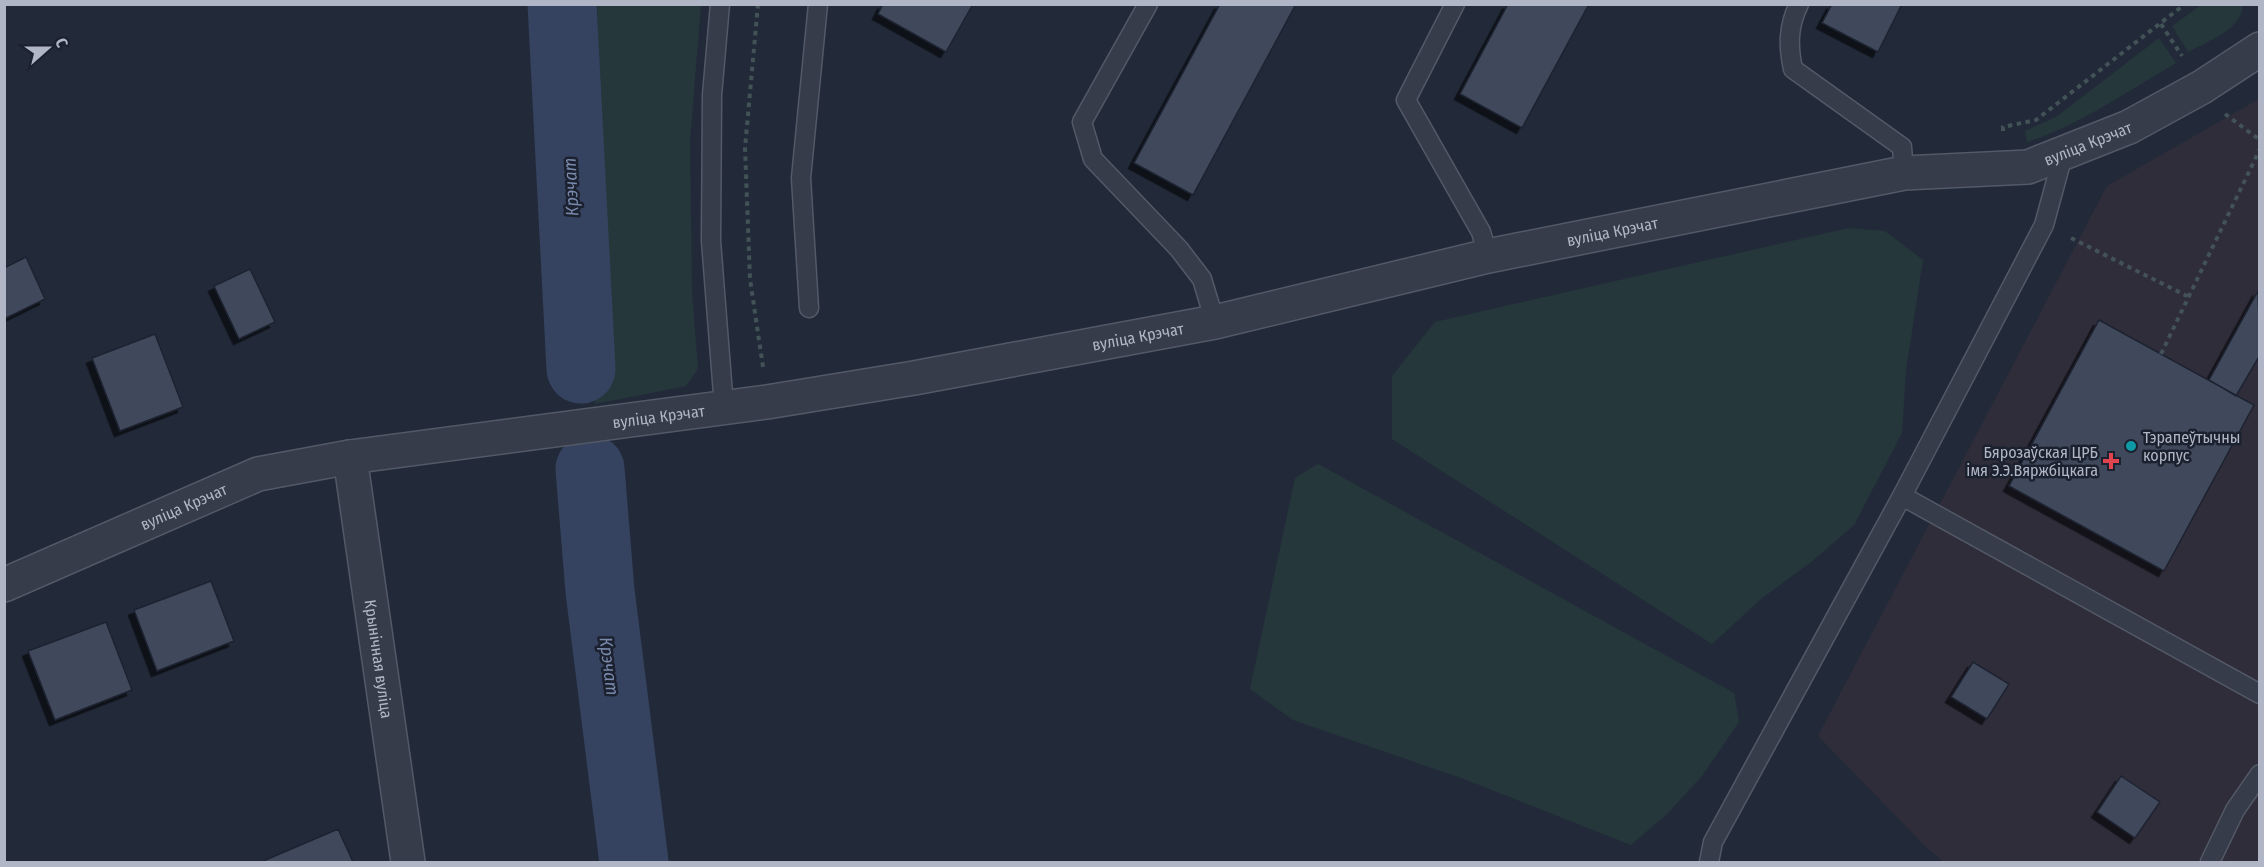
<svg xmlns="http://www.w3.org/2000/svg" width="2264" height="867" viewBox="0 0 2264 867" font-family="'Fira Sans Condensed',sans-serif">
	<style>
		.medical { fill: #302d3b }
		.grass { fill: #25373b }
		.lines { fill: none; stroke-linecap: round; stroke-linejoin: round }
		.river { stroke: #364360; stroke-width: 69 }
		.building { fill: #41495b; stroke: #1d2330; stroke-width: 1.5; filter: url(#shadow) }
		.service-casing { stroke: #535967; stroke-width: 21 }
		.minor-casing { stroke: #535967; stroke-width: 36 }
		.path { stroke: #425257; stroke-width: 4; stroke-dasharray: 4.5 4.5; stroke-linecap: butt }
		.service { stroke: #363c49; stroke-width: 18 }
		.minor { stroke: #363c49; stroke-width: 33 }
		.culture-dot { fill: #0f9aa8; stroke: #1b212e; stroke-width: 2 }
		.health-dot { fill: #e0444e; stroke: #1b212e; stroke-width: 2 }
		.labels { text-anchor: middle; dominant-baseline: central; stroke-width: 5; stroke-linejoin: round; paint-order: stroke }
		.street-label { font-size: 16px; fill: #b0b6c5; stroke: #1b212e }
		.poi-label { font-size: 16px; fill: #b0b6c5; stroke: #1b212e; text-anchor: start }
		.water-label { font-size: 18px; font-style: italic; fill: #798aad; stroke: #1b212e }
	</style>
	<defs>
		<filter id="shadow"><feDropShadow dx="-5.5" dy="5.5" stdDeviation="0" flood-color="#0009"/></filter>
	</defs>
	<rect width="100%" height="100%" fill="#222a39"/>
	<!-- medical -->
	<path class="medical" d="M2259,99v763h-315l-16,-13 -110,-113 289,-550z"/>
	<!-- grass -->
	<path class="grass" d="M597,5h104l-11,135 2,153 6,76 -12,17 -91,18 7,-217z
		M2201,5h42c-2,25 -35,36 -55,47l-16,-26z
		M2159,38l17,25c-48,28 -96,62 -149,79l-2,-11 31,-14z
		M1849,228l36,3 38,29 -17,110 -4,63 -48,92 -43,37 -50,37 -49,45 -320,-205v-63l43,-54z
		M1318,464l416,229 5,29 -37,54 -36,39 -35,30 -167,-66 -171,-59 -43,-31 45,-211z"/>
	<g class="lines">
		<!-- river -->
		<path class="river" d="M562,4l19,365
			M590,469l10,122 34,271"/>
	</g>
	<!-- building -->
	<path class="building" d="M883,4h90l-27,48 -68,-38z
		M1220,4h76l-103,191 -59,-32z
		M1508,4h81l-67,124 -62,-34z
		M1832,4h70l-24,48 -56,-29z
		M26,257l19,42 -41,20v-51z
		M250,269l25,53 -36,17 -25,-53z
		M2258,291l2,64 -24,41 -27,-16z
		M2099,320l155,85 -90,166 -155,-85z
		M155,334l28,73 -63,24 -28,-73z
		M211,581l23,60 -77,30 -23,-61z
		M106,622l26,68 -77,30 -27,-69z
		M1973,662l36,22 -22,35 -36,-22z
		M2121,776l39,26 -25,36 -38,-26z
		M338,829l15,33h-92z"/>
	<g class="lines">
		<defs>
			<path id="service" d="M720,4l-8,91 -1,146 13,166
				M1148,4l-66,118 11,37 86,90 23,30 13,43
				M1455,4l-49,96 75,132 7,24
				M1799,4c-11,22 -11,42 -6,65l109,78 2,26
				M2063,155l-19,70 -142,271 358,198
				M809,308l-8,-130 17,-174
				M1709,862l4,-20 189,-346
				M2210,862l25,-52 25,-36"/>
			<g id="minor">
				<path id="s1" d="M350,457l58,405"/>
				<path id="s2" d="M4,585l254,-111 92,-17 417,-55 147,-24 301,-56 273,-66 416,-83 124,-6 101,-40 73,-40 58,-38"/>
			</g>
		</defs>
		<!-- service casing -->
		<use href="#service" class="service-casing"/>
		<!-- minor casing -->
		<use href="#minor" class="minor-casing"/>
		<!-- path -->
		<path class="path" d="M758,4l-13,144 5,131 13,88
			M2161,24l21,32
			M2225,114l35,26
			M2003,131v-4l33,-7 149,-116
			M2071,238l116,58
			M2161,354l99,-205"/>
		<!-- service -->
		<use href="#service" class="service"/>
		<!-- minor -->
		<use href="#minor" class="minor"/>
	</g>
	<!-- markers -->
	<circle class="culture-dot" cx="2131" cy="446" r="6"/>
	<path class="health-dot" d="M2108 452h6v6h6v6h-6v6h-6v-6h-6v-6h6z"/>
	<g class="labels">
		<!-- street labels -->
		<g class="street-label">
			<text stroke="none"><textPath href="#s2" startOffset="2140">вуліца Крэчат</textPath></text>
			<text stroke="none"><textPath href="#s2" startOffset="1654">вуліца Крэчат</textPath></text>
			<text stroke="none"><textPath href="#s2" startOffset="1168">вуліца Крэчат</textPath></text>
			<text stroke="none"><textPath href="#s2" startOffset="682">вуліца Крэчат</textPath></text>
			<text stroke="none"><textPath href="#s2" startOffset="196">вуліца Крэчат</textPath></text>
			<text stroke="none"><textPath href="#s1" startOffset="204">Крынічная вуліца</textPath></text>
		</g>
		<!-- poi labels -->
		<g class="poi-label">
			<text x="2143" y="437">Тэрапеўтычны<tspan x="2143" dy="18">корпус</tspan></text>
			<text x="2098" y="452" text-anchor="end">Бярозаўская ЦРБ<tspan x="2098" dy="18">імя Э.Э.Вяржбіцкага</tspan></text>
		</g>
		<!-- water labels -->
		<g class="water-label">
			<text transform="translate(571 187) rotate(-93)">Крэчат</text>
			<text transform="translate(609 666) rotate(83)">Крэчат</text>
		</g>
	</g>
	<!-- border -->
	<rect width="2264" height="867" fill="none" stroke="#b0b6c5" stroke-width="12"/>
	<!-- north arrow -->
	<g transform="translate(48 48) rotate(69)" stroke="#1b212e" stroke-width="4.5" paint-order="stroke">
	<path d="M0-4.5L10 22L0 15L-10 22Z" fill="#b0b6c5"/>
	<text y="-9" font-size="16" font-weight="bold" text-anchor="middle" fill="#b0b6c5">С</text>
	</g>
</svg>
